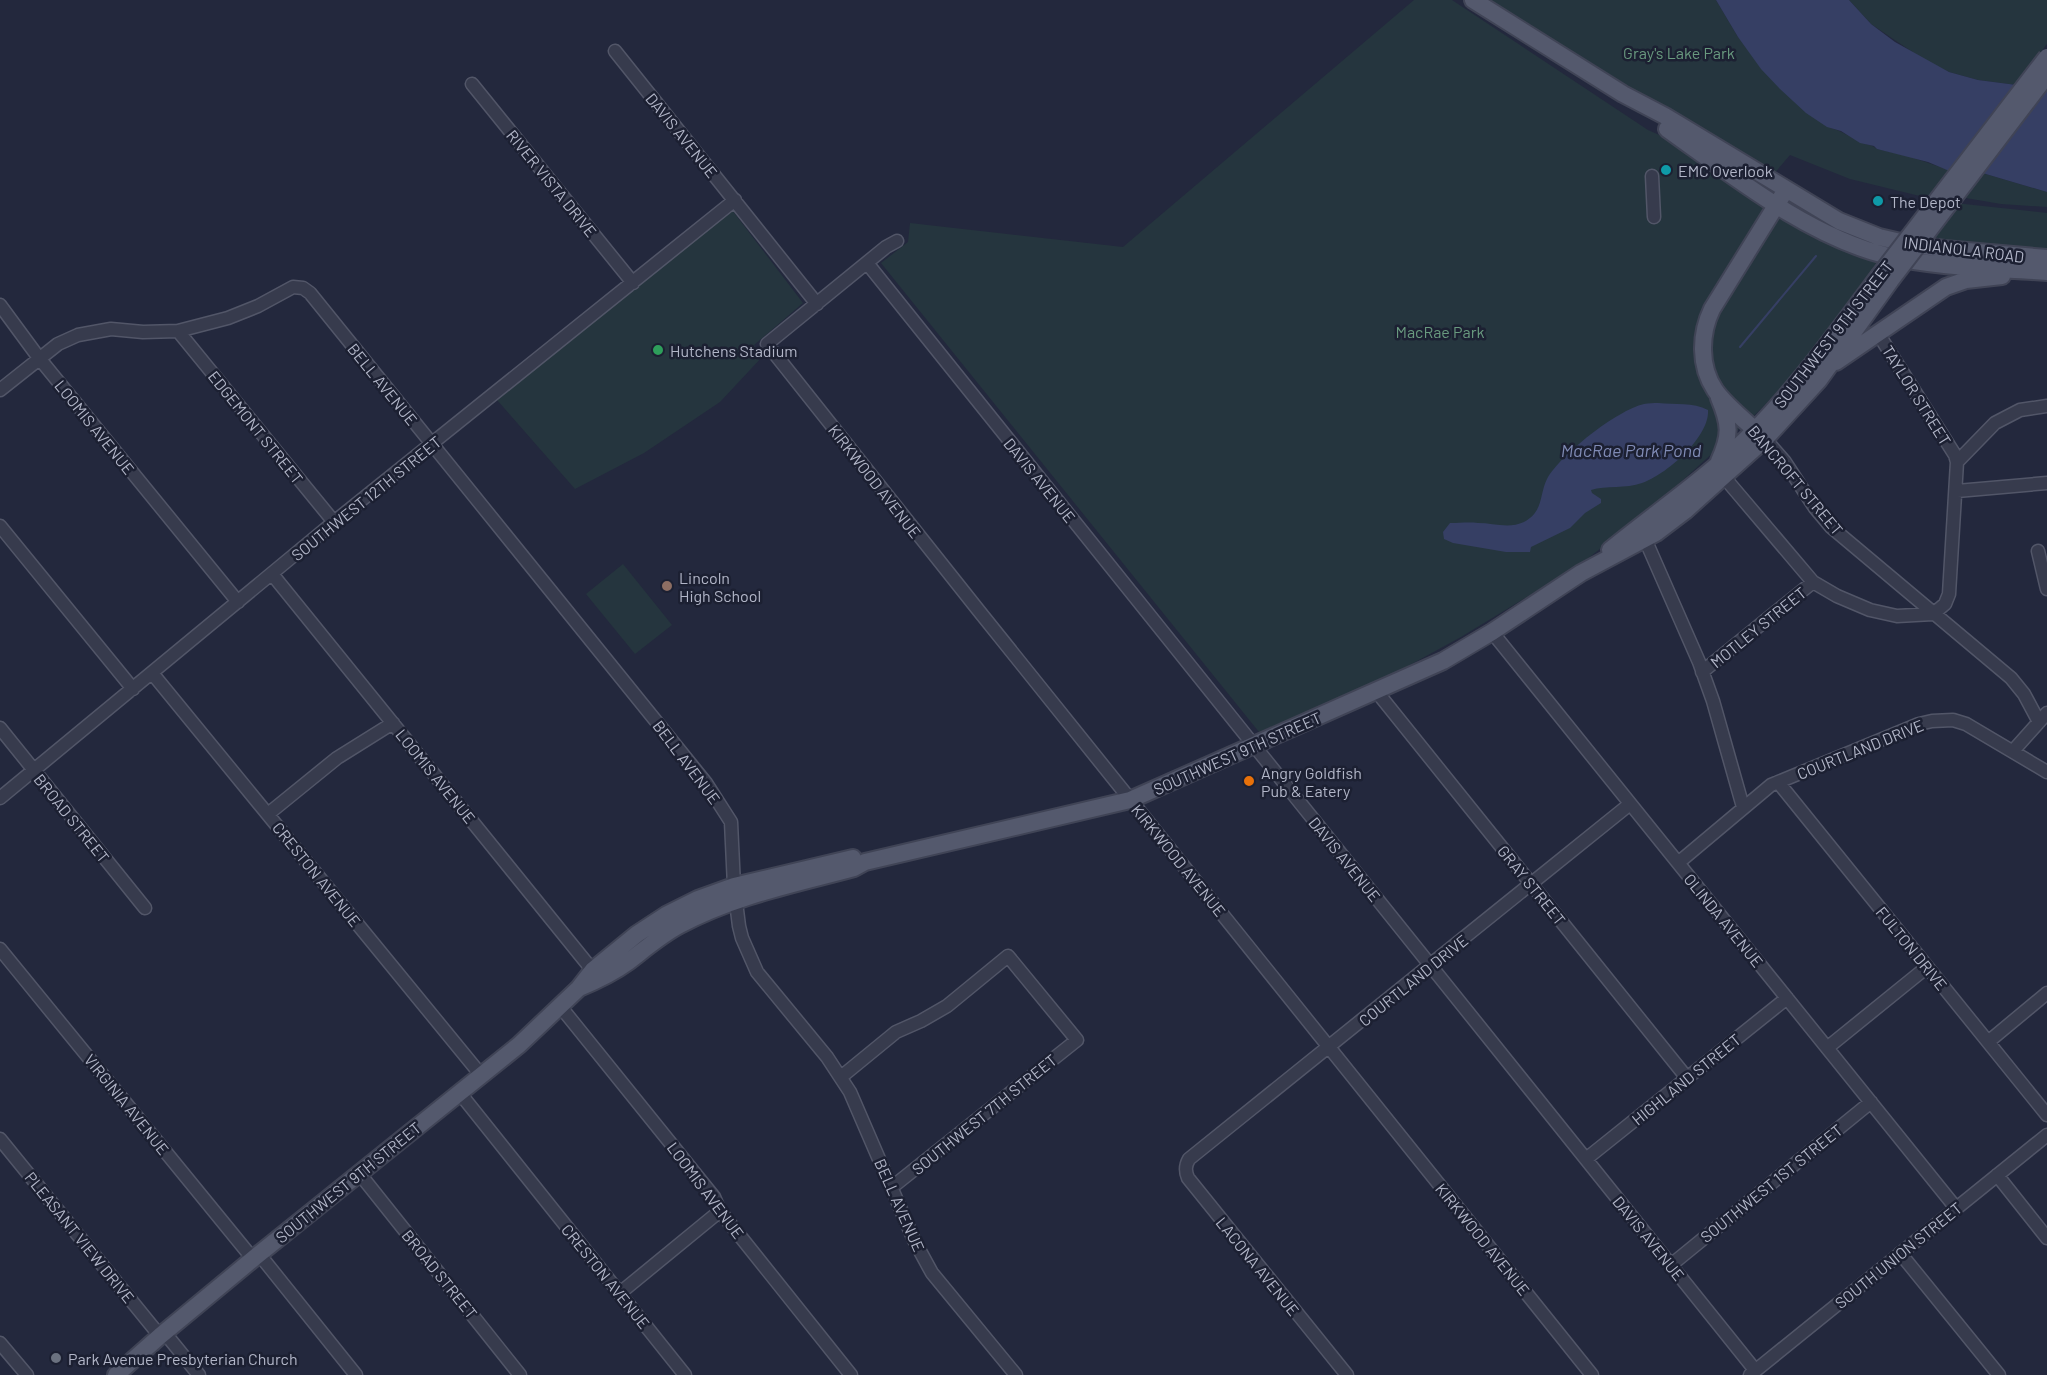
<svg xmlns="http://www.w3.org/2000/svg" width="2047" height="1375" viewBox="0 0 2047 1375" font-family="Barlow,sans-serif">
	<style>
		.green { fill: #25353e }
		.water { fill: #363f64 }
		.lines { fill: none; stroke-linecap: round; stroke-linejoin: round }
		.stream { stroke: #363f64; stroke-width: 2 }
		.minor-casing { stroke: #525668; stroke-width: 15 }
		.major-casing { stroke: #404456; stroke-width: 20 }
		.minor { stroke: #373b4d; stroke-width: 12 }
		.major { stroke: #54596d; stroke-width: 16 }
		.major-bridge-casing { stroke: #404456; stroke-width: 20; stroke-linecap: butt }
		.major-bridge { stroke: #54596d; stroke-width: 16 }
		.culture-dot { fill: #0f9aa8; stroke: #1c2032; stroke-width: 2 }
		.leisure-dot { fill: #2e9e5b; stroke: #1c2032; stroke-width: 2 }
		.education-dot { fill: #8d6e63; stroke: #1c2032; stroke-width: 2 }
		.food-dot { fill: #e8710a; stroke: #1c2032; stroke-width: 2 }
		.worship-dot { fill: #6b7280; stroke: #1c2032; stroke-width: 2 }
		.labels { text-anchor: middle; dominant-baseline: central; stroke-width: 5; stroke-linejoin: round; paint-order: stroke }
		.park-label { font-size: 16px; fill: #699a7f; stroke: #1c2032 }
		.street-label { font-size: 16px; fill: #b2b6c8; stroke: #1c2032 }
		.poi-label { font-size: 16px; fill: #b2b6c8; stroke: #1c2032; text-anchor: start }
		.water-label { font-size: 18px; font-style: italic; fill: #808bb5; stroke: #1c2032 }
	</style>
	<rect width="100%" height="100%" fill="#23283d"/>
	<!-- green -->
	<path class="green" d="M1414,0h38l196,130 32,14 203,115 -87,113 -35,37 -101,92 -79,63 -120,73 -75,41 -127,54 -378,-469 27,-21 2,-19 213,24z
		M1485,0h231l22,37 93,91c10,3 18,8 27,13 7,4 14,3 19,8l31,7 41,14 -21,28 -78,-19 -60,-24 -17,20 -137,-79z
		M1849,0h198v44l-31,41 -38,-5 -29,-8 -26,-13 -52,-35z
		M1979,172l68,20v15l-46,-3 -41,-7z
		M1955,203l92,10v39l-120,-13z
		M732,210l71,93 -49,42 9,11 -43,46 -76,51 -69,36 -78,-89z
		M623,564l49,61 -37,29 -49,-60z"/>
	<!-- water -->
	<path class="water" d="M1716,0h133l22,24 24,18 54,30 29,8 69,9v103l-68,-20 -32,-2 -19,-8 -51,-13 -3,-3 -14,-3 -19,-12 -14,-4 -21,-14 -26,-24 -19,-20 -23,-32z
		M1658,403c17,2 35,-1 50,7 2,27 -42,65 -66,73 -16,6 -36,2 -51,7l1,3 9,6v4l-16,10 -15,15 -39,19 -1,5h-24l-53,-9 -9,-4 -1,-7 7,-9c10,0 19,-1 28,0 15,0 31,6 46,-1 20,-11 15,-27 23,-43 13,-24 70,-69 97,-75 5,-1 10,-1 14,-1z"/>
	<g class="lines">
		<!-- stream -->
		<path class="stream" d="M1740,347l76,-91"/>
		<defs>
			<path id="minor" d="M615,51l202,253
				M472,84l161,199
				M1652,176l2,41
				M897,241l-11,6 -119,97 212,267 613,764
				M867,263l888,1107
				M0,305l39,53 199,244
				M178,331l156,191
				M0,390l58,-46 20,-9 33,-6 32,3 35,-1 50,-13 30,-12 35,-19 10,1 7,5 396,490 25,39 3,64 5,40 3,12 15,34 70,85 23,35 64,148 18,33 84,102
				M1765,439l20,23 30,46 16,19 180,151 13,16 15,28
				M1957,462l38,-39 25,-13 27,-4
				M1724,477l89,105 24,14 33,14 27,6 36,-2 12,-10 4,-10 8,-132 -2,-7 -76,-120
				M1957,491l90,-8
				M0,526l133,163
				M1645,539l54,123 14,39 30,106
				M2038,551l9,38
				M272,574l326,403
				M1492,632l464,576
				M1702,672l111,-90
				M152,673l329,402
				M1377,692l310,386
				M0,728l145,180
				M2013,751l34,-38
				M1778,782l269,333
				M0,798l334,-276 401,-322
				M268,814l69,-56 56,-35
				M1678,863l93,-78 148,-61 13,-3 21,-1 13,4 81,48
				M0,949l253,310
				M560,1006l154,191 6,14 131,164
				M1988,1042l59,-49
				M1827,1048l100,-81
				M841,1077l55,-45 25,-11 26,-15 61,-50 69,84 -186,148
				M459,1092l226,283
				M0,1139l160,197
				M1586,1159l201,-161
				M359,1173l161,202
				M1997,1175l50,63
				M1900,1253l99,122
				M259,1254l97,121
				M1671,1265l200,-163
				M620,1293l100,-82
				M164,1332l35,43
				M0,1343l27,32
				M1347,1375l-159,-197c-3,-7 -3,-12 1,-19l441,-355
				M1750,1375l297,-240"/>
			<path id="major" d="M1473,0l150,94 42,22 174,105 40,16 30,7 35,5 103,9
				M1667,129c66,47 142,108 221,127 51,12 106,12 159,16
				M1836,362l110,-75 20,-7 36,-4
				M1719,398c11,26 12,37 0,63
				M1762,436c-14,-13 -37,-31 -47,-46 -16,-24 -15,-56 -3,-81l70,-113
				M1610,550c49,-40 101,-75 145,-120 46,-47 85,-102 124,-154
				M579,988c17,-7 34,-15 49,-26 17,-13 33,-27 52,-37 54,-29 115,-41 174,-57l11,-6 265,-62 313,-139 49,-29 89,-59 75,-40 29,-22 80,-72 54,-59 72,-100
				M116,1375l44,-39 99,-82 260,-209 60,-57 14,-18 44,-36 29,-19 32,-16 36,-13 119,-28"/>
		</defs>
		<!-- minor casing -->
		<use href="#minor" class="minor-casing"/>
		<!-- major casing -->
		<use href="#major" class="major-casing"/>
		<!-- minor -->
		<use href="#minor" class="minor"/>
		<!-- major -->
		<use href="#major" class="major"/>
		<defs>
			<path id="major-bridge" d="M1879,276l168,-219
				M1891,280l154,-202"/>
		</defs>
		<!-- major-bridge casing -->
		<use href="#major-bridge" class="major-bridge-casing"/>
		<!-- major-bridge -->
		<use href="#major-bridge" class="major-bridge"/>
	</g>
	<!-- markers -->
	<g class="culture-dot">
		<circle cx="1666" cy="170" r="6"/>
		<circle cx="1878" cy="201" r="6"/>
	</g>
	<circle class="leisure-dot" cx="658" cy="350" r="6"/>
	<circle class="education-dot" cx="667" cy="586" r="6"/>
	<circle class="food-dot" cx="1249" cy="781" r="6"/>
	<circle class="worship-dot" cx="56" cy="1358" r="6"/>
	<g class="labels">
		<!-- park labels -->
		<g class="park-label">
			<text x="1679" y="52">Gray's Lake Park</text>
			<text x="1440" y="331">MacRae Park</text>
		</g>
		<!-- street labels -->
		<g class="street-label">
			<text transform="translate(682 135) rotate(51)">DAVIS AVENUE</text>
			<text transform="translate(552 183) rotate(51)">RIVER VISTA DRIVE</text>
			<text transform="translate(1964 249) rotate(7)">INDIANOLA ROAD</text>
			<text transform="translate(1833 334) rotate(-52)">SOUTHWEST 9TH STREET</text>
			<text transform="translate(383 384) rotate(51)">BELL AVENUE</text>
			<text transform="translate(1917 395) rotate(58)">TAYLOR STREET</text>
			<text transform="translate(95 427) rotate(51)">LOOMIS AVENUE</text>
			<text transform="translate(256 427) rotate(51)">EDGEMONT STREET</text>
			<text transform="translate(1040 480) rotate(51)">DAVIS AVENUE</text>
			<text transform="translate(1796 480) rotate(50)">BANCROFT STREET</text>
			<text transform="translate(875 481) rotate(52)">KIRKWOOD AVENUE</text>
			<text transform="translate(366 498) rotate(-39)">SOUTHWEST 12TH STREET</text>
			<text transform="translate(1758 627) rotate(-39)">MOTLEY STREET</text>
			<text transform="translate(1860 749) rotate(-22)">COURTLAND DRIVE</text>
			<text transform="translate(1237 753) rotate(-24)">SOUTHWEST 9TH STREET</text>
			<text transform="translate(687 762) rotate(53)">BELL AVENUE</text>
			<text transform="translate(436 776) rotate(51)">LOOMIS AVENUE</text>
			<text transform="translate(72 818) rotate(51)">BROAD STREET</text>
			<text transform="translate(1345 859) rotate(51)">DAVIS AVENUE</text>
			<text transform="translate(1179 860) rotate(51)">KIRKWOOD AVENUE</text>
			<text transform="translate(317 874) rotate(51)">CRESTON AVENUE</text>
			<text transform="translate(1532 885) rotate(51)">GRAY STREET</text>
			<text transform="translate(1724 920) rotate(51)">OLINDA AVENUE</text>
			<text transform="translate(1912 948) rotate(51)">FULTON DRIVE</text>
			<text transform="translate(1413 980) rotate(-39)">COURTLAND DRIVE</text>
			<text transform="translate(1686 1079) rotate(-39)">HIGHLAND STREET</text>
			<text transform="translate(127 1104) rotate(51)">VIRGINIA AVENUE</text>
			<text transform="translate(984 1114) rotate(-39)">SOUTHWEST 7TH STREET</text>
			<text transform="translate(348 1182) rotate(-39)">SOUTHWEST 9TH STREET</text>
			<text transform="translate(1771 1183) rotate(-39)">SOUTHWEST 1ST STREET</text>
			<text transform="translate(706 1190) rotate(53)">LOOMIS AVENUE</text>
			<text transform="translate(900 1205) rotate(66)">BELL AVENUE</text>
			<text transform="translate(80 1237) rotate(51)">PLEASANT VIEW DRIVE</text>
			<text transform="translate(1649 1238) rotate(51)">DAVIS AVENUE</text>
			<text transform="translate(1483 1239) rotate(51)">KIRKWOOD AVENUE</text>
			<text transform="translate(1898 1255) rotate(-39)">SOUTH UNION STREET</text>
			<text transform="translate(1258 1266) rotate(51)">LACONA AVENUE</text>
			<text transform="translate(440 1274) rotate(51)">BROAD STREET</text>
			<text transform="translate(606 1276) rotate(51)">CRESTON AVENUE</text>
		</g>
		<!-- poi labels -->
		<g class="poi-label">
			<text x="1678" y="170">EMC Overlook</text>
			<text x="1890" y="201">The Depot</text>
			<text x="670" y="350">Hutchens Stadium</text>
			<text x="679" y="577">Lincoln<tspan x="679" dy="18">High School</tspan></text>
			<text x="1261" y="772">Angry Goldfish<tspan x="1261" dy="18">Pub &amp; Eatery</tspan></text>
			<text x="68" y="1358">Park Avenue Presbyterian Church</text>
		</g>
		<!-- water labels -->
		<g class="water-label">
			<text x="1631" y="450">MacRae Park Pond</text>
		</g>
	</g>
</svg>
